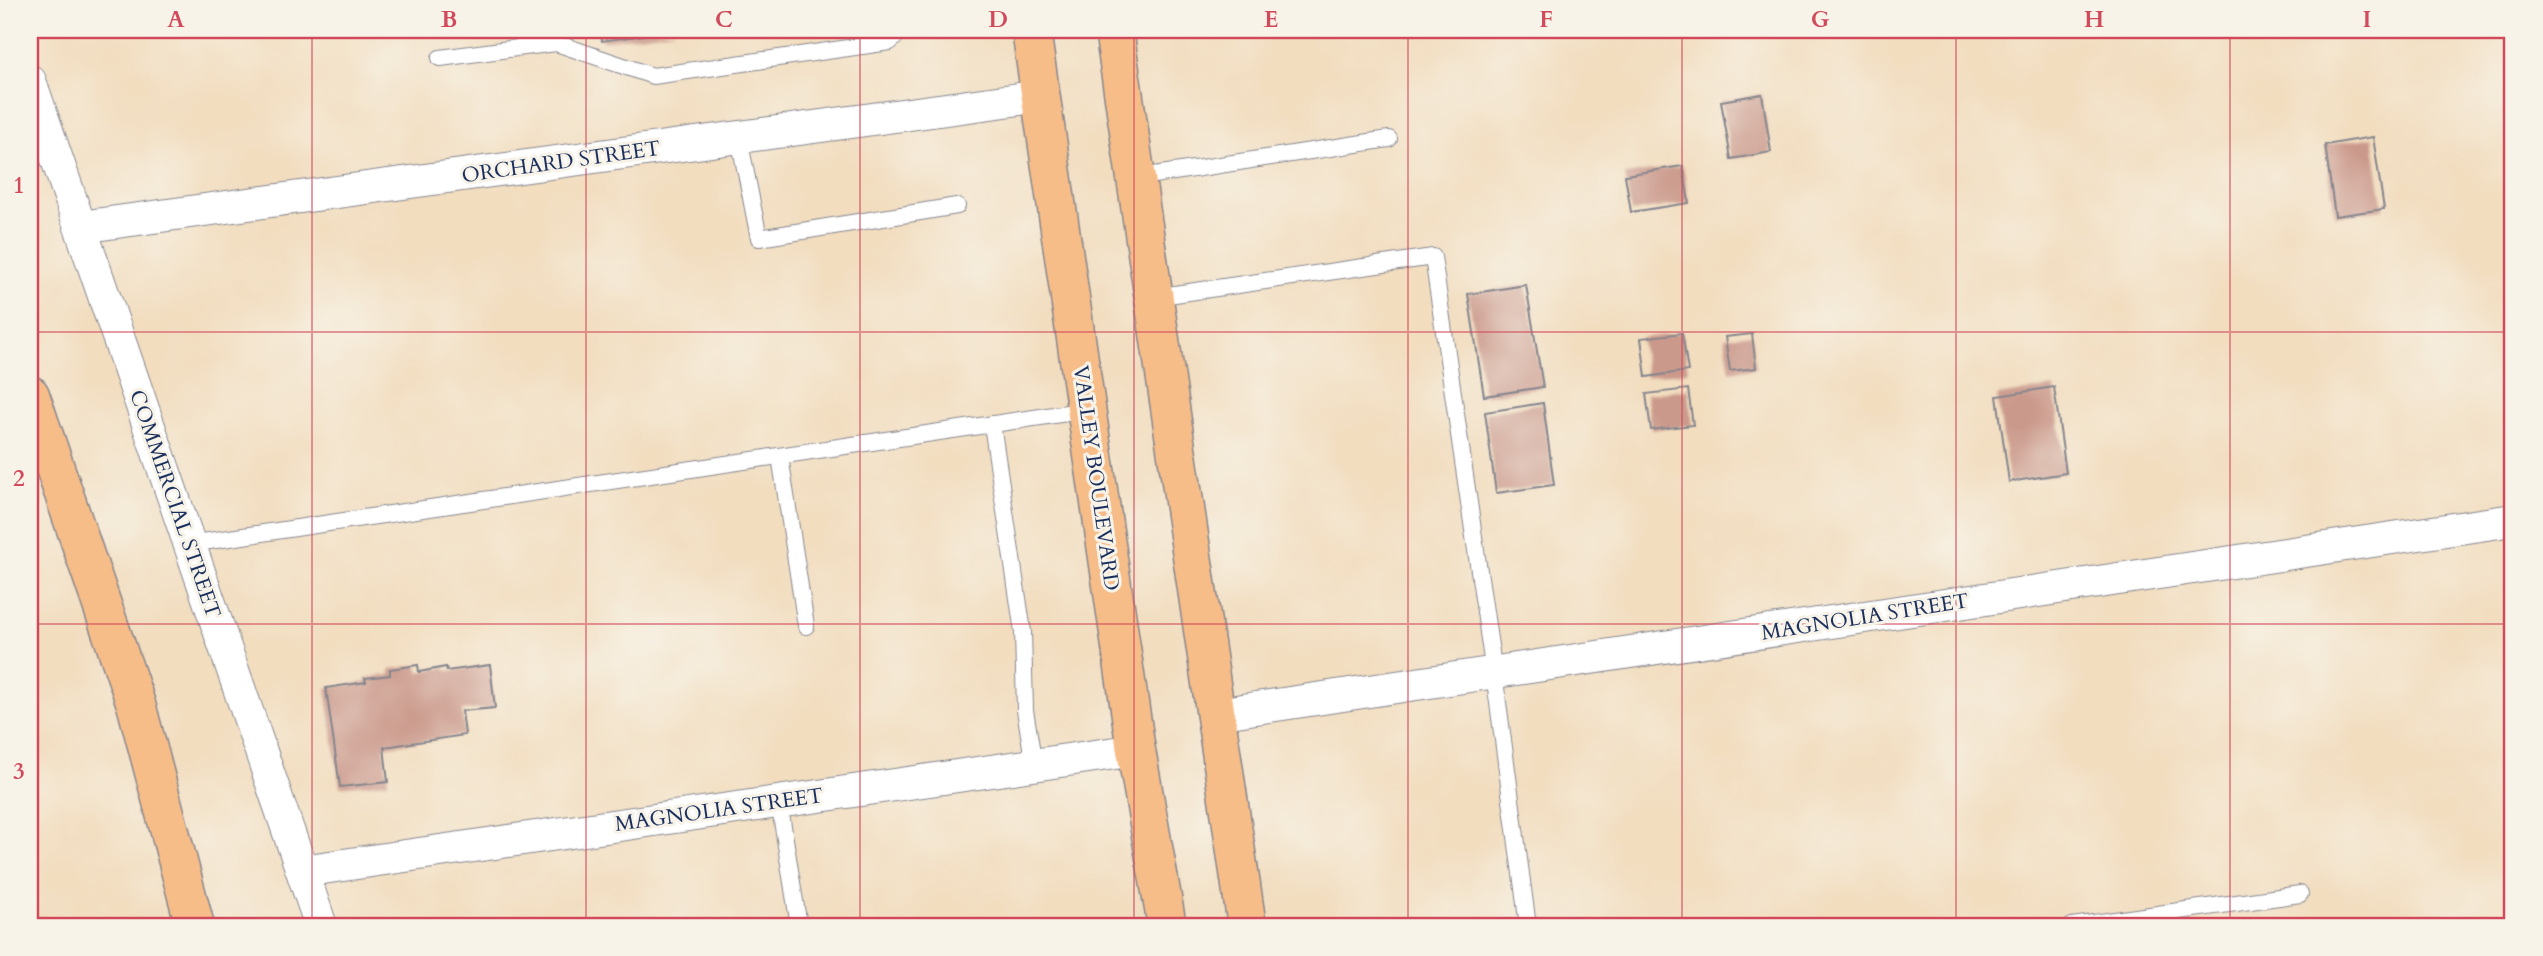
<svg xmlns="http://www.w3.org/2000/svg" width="2543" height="956" viewBox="0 0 2543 956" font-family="Cardo,serif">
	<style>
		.building { fill: #ca998b }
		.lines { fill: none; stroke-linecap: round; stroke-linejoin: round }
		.service-casing { stroke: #86868e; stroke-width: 18 }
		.minor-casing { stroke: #86868e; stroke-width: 34 }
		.primary-casing { stroke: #86868e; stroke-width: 41 }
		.motorway-casing { stroke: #86868e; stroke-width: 41 }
		.service { stroke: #fff; stroke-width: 16 }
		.minor { stroke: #fff; stroke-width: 32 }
		.primary { stroke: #f7bd88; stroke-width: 38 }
		.motorway { stroke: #f7bd88; stroke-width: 38 }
		.grid { fill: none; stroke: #d1495b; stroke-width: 2; stroke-opacity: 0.55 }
		.labels { text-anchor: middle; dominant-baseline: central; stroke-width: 6; stroke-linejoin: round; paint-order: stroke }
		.street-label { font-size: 21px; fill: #1b2f5e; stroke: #f7f3e8 }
		.neatline { fill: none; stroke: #d1495b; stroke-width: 2.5 }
		.grid-label { font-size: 23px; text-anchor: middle; font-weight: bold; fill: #d1495b }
	</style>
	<rect width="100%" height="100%" fill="#f7f3e8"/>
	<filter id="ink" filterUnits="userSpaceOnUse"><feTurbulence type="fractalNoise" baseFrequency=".0143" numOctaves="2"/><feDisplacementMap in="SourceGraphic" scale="14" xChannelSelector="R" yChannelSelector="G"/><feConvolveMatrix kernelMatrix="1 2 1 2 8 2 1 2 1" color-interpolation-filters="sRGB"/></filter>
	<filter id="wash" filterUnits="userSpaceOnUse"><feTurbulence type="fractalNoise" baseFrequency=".00686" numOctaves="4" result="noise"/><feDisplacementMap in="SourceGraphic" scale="28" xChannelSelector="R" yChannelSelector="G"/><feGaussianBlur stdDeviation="1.57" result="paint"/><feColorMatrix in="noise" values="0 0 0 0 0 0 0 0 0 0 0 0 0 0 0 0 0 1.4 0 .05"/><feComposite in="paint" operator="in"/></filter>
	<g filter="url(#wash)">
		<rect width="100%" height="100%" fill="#f2ddbf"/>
		<g id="blocks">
			<!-- building -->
			<path class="building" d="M600,30h74v1l-72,10z
				M1762,94l9,58 -40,7 -10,-58z
				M2373,137l11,72 -49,7 -10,-71z
				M1683,166l6,37 -58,9 -6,-37z
				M1526,285l17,102 -59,9 -16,-102z
				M1682,333l6,38 -42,6 -5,-39z
				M1752,334l4,34 -26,3 -5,-34z
				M2054,387l12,86 -57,9 -12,-86z
				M1688,389l5,36 -42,5 -5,-36z
				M1543,403l11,82 -58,8 -11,-81z
				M418,665l1,7 27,-5 1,4 43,-6 5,43 -33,3 3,24 -81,12 4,35 -48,5 -14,-99 40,-6 -1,-4 25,-3v-6z"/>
		</g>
	</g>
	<g filter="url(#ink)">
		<use href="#blocks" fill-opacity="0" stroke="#86868e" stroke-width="2"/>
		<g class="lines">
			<defs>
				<path id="service" d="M440,58l116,-15 97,33 237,-34 12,-12
					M739,138l20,100 198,-32
					M1135,178l254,-39
					M1154,297l279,-40 61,416 34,253
					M992,424l31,208 2,78 9,55
					M780,456l26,170
					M189,544l898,-134
					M779,802l20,124
					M2072,926l228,-32"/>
				<path id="minor" d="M30,81l291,845
					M80,227l961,-131
					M1216,714l1297,-194
					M302,871l834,-121"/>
				<path id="primary" d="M1031,30l105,720 31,176
					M1114,30l133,896"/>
				<path id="motorway" d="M30,395l106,309 59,222"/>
			</defs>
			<!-- service casing -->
			<use href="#service" class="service-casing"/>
			<!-- minor casing -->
			<use href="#minor" class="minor-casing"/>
			<!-- primary casing -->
			<use href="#primary" class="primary-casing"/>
			<!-- motorway casing -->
			<use href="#motorway" class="motorway-casing"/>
			<!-- service -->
			<use href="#service" class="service"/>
			<!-- minor -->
			<use href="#minor" class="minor"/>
			<!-- primary -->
			<use href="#primary" class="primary"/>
			<!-- motorway -->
			<use href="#motorway" class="motorway"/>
		</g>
	</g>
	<!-- grid -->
	<path class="grid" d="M312,30v896M586,30v896M860,30v896M1134,30v896M1408,30v896M1682,30v896M1956,30v896M2230,30v896M30,332h2483M30,624h2483"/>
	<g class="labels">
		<!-- street labels -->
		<g class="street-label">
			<text transform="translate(561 162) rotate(-8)">ORCHARD STREET</text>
			<text transform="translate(1096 478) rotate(82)">VALLEY BOULEVARD</text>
			<text transform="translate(175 504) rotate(71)">COMMERCIAL STREET</text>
			<text transform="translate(1865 617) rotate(-9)">MAGNOLIA STREET</text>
			<text transform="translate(719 810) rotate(-8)">MAGNOLIA STREET</text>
		</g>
	</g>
	<!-- margin -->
	<rect width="2543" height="956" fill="none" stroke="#f7f3e8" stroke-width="77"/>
	<rect x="38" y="38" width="2466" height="880" class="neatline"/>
	<g class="grid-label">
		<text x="176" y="27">A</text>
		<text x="449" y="27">B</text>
		<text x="724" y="27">C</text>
		<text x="998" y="27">D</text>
		<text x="1271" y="27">E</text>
		<text x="1546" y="27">F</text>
		<text x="1820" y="27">G</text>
		<text x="2094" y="27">H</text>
		<text x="2367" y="27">I</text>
		<text x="19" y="193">1</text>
		<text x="19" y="486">2</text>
		<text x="19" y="779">3</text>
	</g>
</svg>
